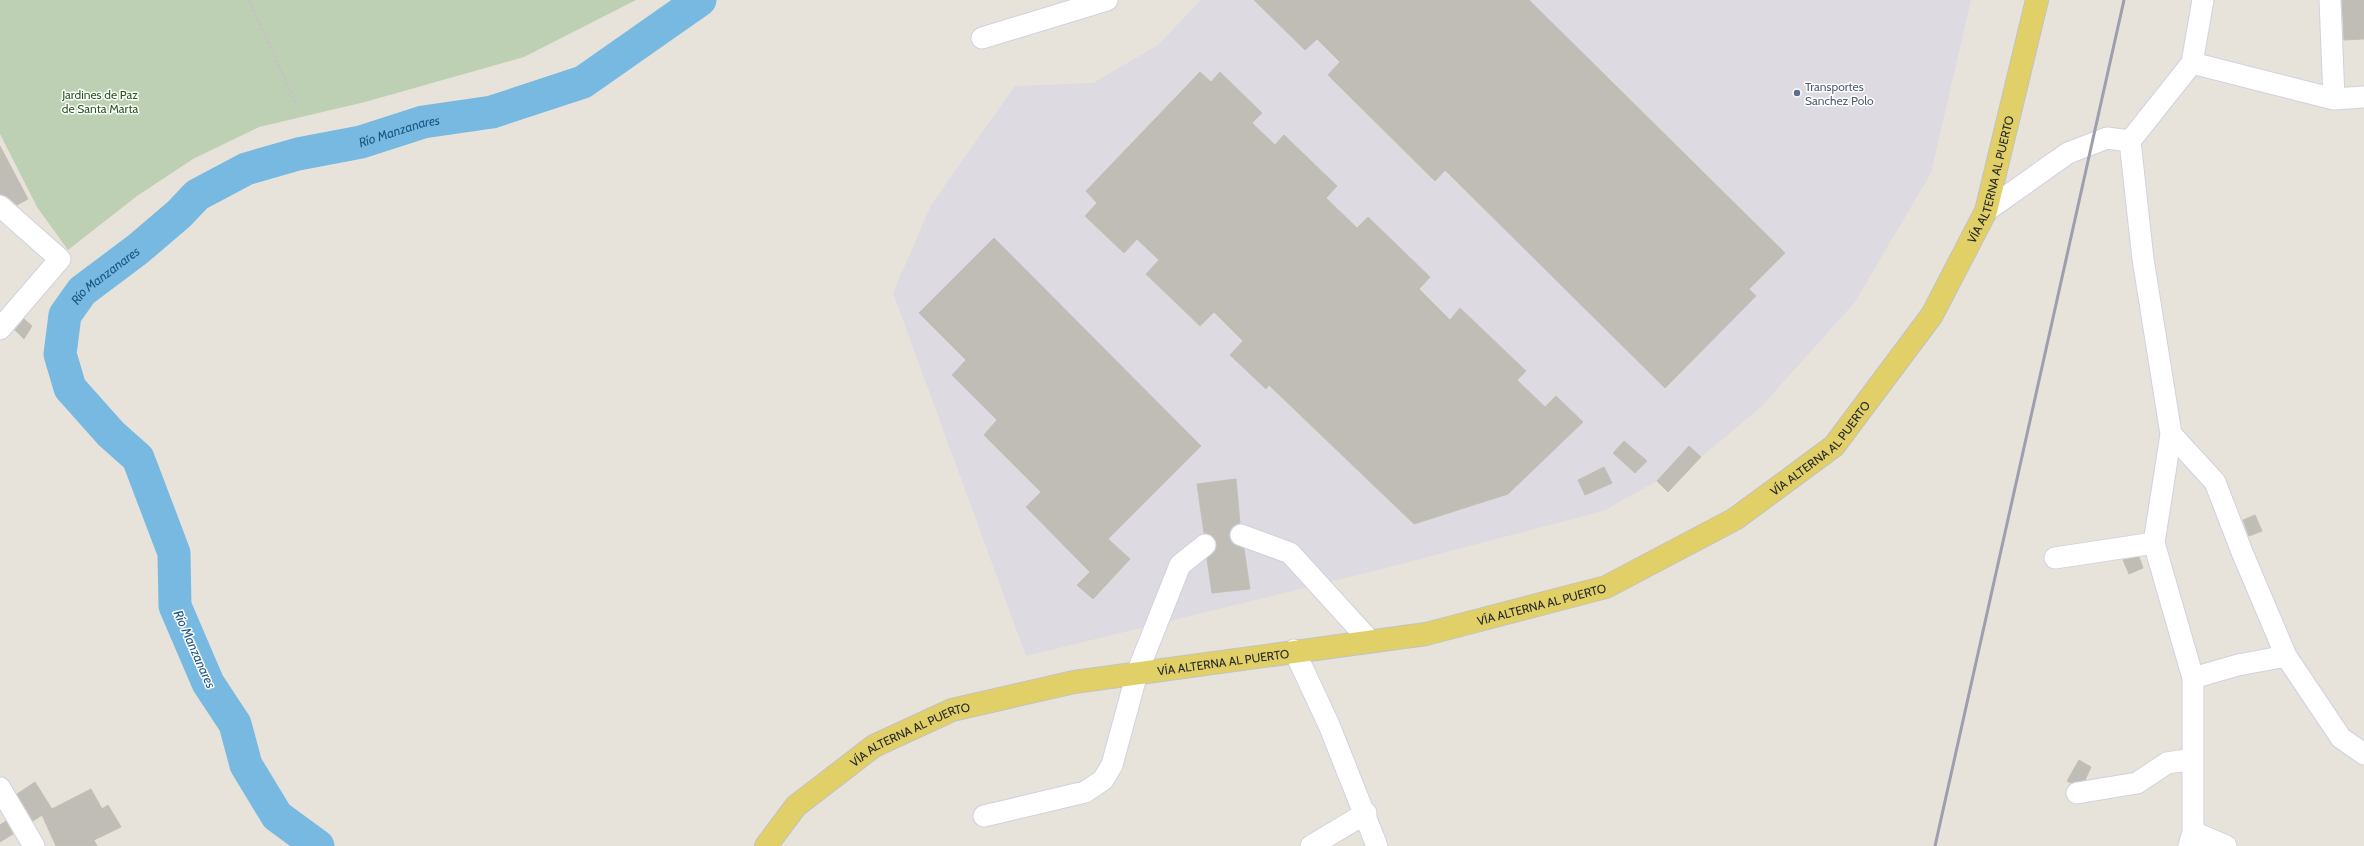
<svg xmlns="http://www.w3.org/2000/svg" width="2364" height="846" viewBox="0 0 2364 846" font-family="Cabin,sans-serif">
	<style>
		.industrial { fill: #dddae1 }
		.cemetery { fill: #bed0b3 }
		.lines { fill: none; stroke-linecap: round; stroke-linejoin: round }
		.river { stroke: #77b9e0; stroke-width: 33 }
		.building { fill: #c0bdb7; stroke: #c3bfb4 }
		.minor-tunnel { stroke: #c1bdb6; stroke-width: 21; stroke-dasharray: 21 10; stroke-linecap: butt }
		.minor-casing { stroke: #cfd1df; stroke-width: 23 }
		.major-casing { stroke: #c3c3c3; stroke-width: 24 }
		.path { stroke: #c3c3c3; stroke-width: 2.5; stroke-dasharray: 3 2; stroke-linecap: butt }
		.minor { stroke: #fff; stroke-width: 21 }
		.major { stroke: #e0d067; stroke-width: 22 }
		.rail { stroke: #9e9eaf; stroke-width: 3 }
		.service-dot { fill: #5c6f8a; stroke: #fff; stroke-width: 1.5 }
		.labels { text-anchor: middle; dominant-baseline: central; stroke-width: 3; stroke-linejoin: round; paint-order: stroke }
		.service-label { font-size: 12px; fill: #4e5e75; stroke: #fff; text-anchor: start }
		.park-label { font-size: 12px; fill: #265a20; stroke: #fff }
		.street-label { font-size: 12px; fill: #272727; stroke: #fff }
		.water-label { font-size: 13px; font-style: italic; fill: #1b5687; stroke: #fff }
	</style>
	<rect width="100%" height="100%" fill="#e8e3da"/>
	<!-- industrial -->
	<path class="industrial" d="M1201,0h770l-40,173 -76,129 -95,106 -59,49 -12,-11 -32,35 -54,30 -225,59 -352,86 -133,-363 38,-88 84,-119 78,-3 65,-38z"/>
	<!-- cemetery -->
	<path class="cemetery" d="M0,0h636l-112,57 -159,45 -106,25 -66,32 -56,37 -69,54 -31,-43 -37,-73z"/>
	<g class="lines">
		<!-- river -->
		<path class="river" id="s1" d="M318,846l-41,-30 -31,-51 -11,-41 -27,-41 -33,-77 -1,-53 -36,-95 -27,-24 -41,-46 -10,-34 5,-39 17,-24 56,-42 41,-35 18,-19 49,-26 52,-15 63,-12 62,-20 69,-10 91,-30 117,-82"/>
	</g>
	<!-- building -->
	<path class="building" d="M1254,0h275l256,253 -36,36 7,7 -91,92 -220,-218 -10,11 -107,-106 12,-13 -23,-23 -12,11z
		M2342,0h22v39l-20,1z
		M1200,72l11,10 9,-10 42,41 -10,10 23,22 9,-10 53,51 -11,12 31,30 11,-11 62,60 -11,12 31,31 10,-12 66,63 -9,9 28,27 11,-11 27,26 -75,72 -94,30 -145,-139 -3,4 -36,-34 13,-14 -29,-29 -14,14 -54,-52 13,-14 -22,-21 -13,14 -39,-37 12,-13 -11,-12z
		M0,146l28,53 -11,6 -9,-8 -8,-3z
		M994,238l207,208 -93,93 22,20 -37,40 -16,-14 13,-13 -64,-65 15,-15 -57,-57 13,-15 -45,-45 14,-15 -47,-47z
		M24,319l8,7 -8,13 -9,-9z
		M1624,441l23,20 -12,12 -22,-20z
		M1689,446l12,11 -33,35 -11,-11z
		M1604,467l8,16 -27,12 -7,-15z
		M1236,479l4,44 -7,3 -4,11 3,6 12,6 6,40 -38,4 -5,-34 9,-9 1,-6 -3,-7 -10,-4 -7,-49z
		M2255,515l7,16 -13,5 -6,-16z
		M2139,557l4,11 -14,6 -6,-14z
		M2079,760l12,7 -6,13 -14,3 -4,-2z
		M35,782l17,27 -2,1 41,-21 11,20 6,-4 13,22 -27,13 3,6h-41l-14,-31 -9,6 -16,-27z
		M6,821l7,13 -13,8v-17z"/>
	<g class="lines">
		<!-- minor-tunnel -->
		<path class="minor-tunnel" d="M1205,545l36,-10"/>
		<defs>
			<path id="minor" d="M2330,0l4,99
				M982,38l125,-38
				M2192,63l11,-63
				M2130,141l13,118 28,175 -17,109 39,135v154l-4,14
				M0,206l60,53 -60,70
				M1986,211l82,-58 39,-15 23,3 62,-78 142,36 30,-2
				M2171,434l44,48 27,70 44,104 55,82 23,16
				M1241,535l49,18 80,88
				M2055,558l99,-15
				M1294,650l35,75 48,121
				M2193,678l45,-13 48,-9
				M0,788l34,58
				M2077,793l60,-10 30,-20 26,-4
				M984,816l101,-24 18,-12 9,-15 25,-92 43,-108 25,-20
				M2193,832l33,14
				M1311,846l55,-33"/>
			<g id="major">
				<path id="s2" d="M766,846l30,-40 78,-60 78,-36 122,-28 352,-48 180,-47 129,-68 99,-73 98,-131 54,-104 51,-211"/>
			</g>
		</defs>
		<!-- minor casing -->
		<use href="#minor" class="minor-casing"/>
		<!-- major casing -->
		<use href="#major" class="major-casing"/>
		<!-- path -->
		<path class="path" d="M249,0l48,106"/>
		<!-- minor -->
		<use href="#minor" class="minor"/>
		<!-- major -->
		<use href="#major" class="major"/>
		<!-- rail -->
		<path class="rail" d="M1935,846l189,-846"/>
	</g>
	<!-- markers -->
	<circle class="service-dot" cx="1797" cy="93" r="4"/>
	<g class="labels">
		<!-- service labels -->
		<g class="service-label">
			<text x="1805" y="86">Transportes<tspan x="1805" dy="14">Sanchez Polo</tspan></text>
		</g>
		<!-- park labels -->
		<g class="park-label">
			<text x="100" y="94">Jardines de Paz<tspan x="100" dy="14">de Santa Marta</tspan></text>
		</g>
		<!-- street labels -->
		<g class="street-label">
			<text stroke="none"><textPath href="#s2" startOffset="1482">VÍA ALTERNA AL PUERTO</textPath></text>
			<text stroke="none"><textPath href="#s2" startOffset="1158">VÍA ALTERNA AL PUERTO</textPath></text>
			<text stroke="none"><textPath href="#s2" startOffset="834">VÍA ALTERNA AL PUERTO</textPath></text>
			<text stroke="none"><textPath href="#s2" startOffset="510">VÍA ALTERNA AL PUERTO</textPath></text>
			<text stroke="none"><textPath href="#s2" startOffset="186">VÍA ALTERNA AL PUERTO</textPath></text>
		</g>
		<!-- water labels -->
		<g class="water-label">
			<text stroke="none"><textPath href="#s1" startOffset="1006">Río Manzanares</textPath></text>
			<text stroke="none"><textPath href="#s1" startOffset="670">Río Manzanares</textPath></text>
			<text transform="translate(195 649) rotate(66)">Río Manzanares</text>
		</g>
	</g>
</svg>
